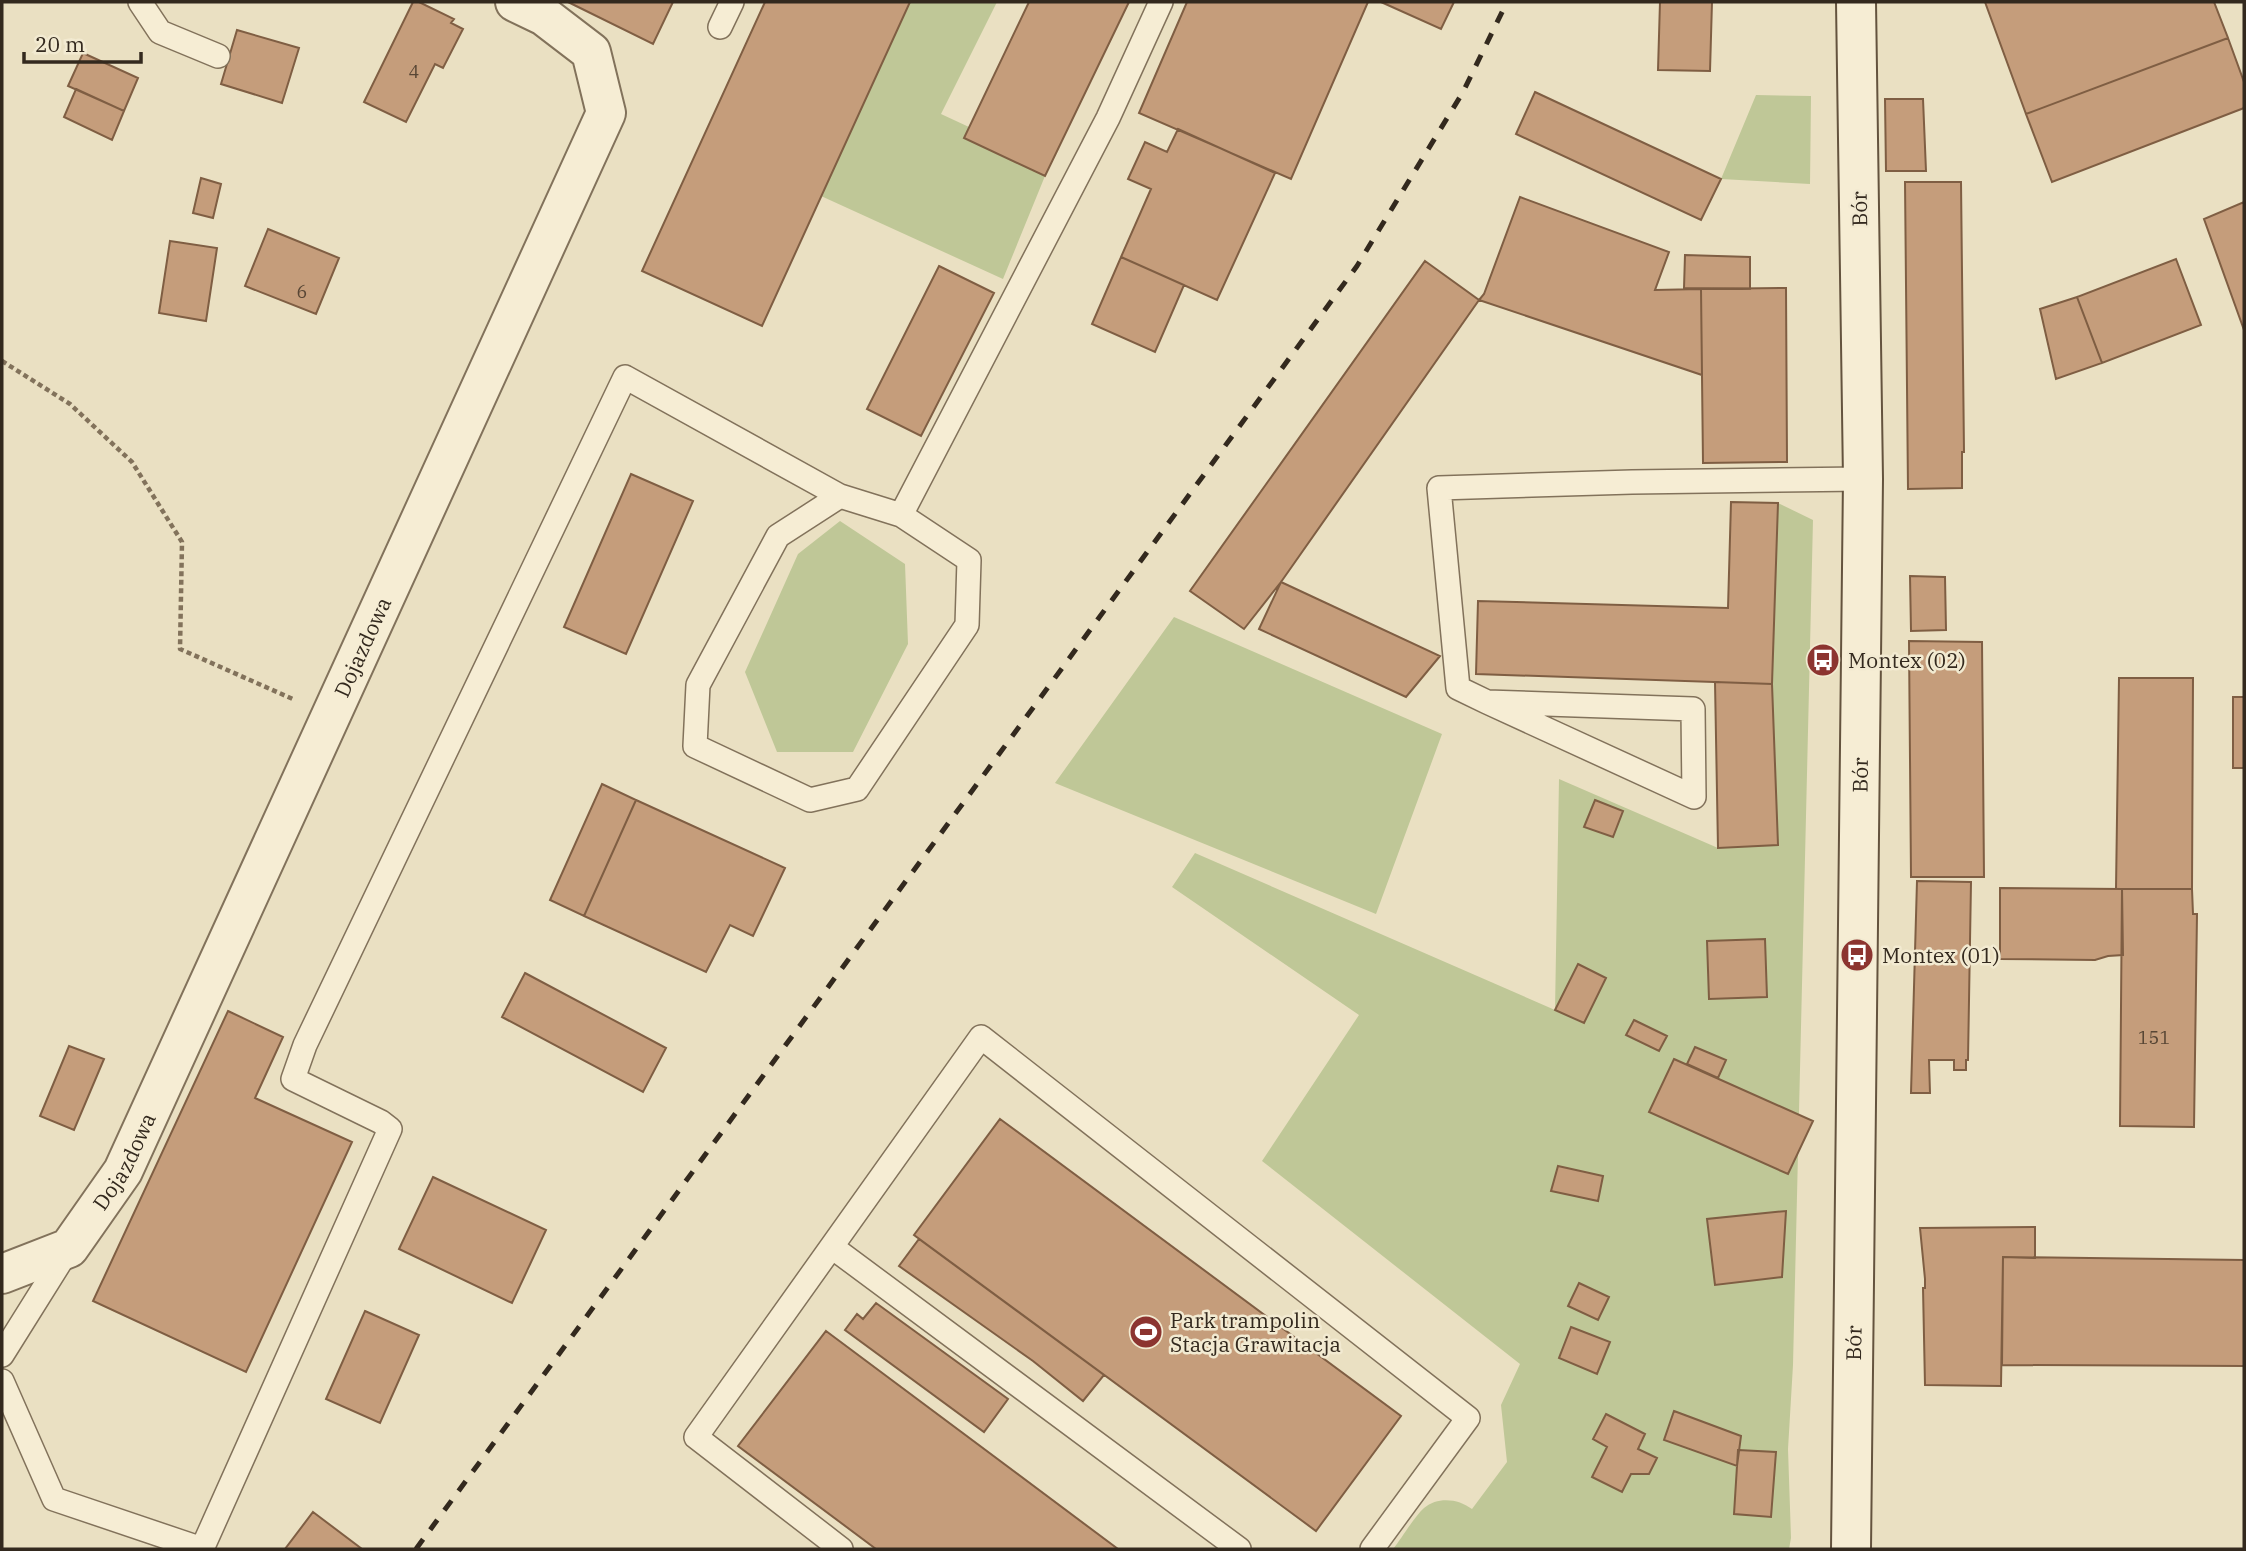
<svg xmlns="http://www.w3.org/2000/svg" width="2246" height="1551" viewBox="0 0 2246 1551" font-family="'IBM Plex Serif',serif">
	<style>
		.green { fill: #bfc797 }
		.building { fill: #c59d7b; stroke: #7f5e43; stroke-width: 2 }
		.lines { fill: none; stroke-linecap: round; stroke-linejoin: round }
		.lane-casing { stroke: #82725b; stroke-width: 26 }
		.street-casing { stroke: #82725b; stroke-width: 42 }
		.secondary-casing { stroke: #64533e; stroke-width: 42 }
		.path { stroke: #82725b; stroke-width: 4.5; stroke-dasharray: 5 3.5; stroke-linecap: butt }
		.lane { stroke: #f6edd4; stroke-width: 23 }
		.street { stroke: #f6edd4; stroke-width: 38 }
		.secondary { stroke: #f6edd4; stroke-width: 38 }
		.rail { stroke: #33291e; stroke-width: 5; stroke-dasharray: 12 12; stroke-linecap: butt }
		.labels { text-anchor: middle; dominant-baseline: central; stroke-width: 5; stroke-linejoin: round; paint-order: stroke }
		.number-label { font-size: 18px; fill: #584635 }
		.street-label { font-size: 21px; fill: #33291e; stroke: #f2ead1 }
		.poi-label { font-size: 21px; fill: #33291e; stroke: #f2ead1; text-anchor: start }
	</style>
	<rect width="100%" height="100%" fill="#eae0c2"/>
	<!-- green -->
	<path class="green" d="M910,2h87l-56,112 28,13 -5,11 81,38 -42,103 -182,-83z
		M1756,95l55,1 -1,88 -89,-5z
		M1778,503l35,17 -20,845 -5,84 3,89 -2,11h-396c9,-11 21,-32 31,-41 14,-12 35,-9 48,1l35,-47 -6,-57 19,-41 -258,-203 97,-146 -187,-128 23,-34 360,157 4,-231 159,69 60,-4 -6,-160z
		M840,521l65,43 3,80 -55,108h-76l-32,-80 53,-118z
		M1174,617l268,117 -66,180 -321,-131z"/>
	<!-- building -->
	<path class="building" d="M413,2h6l35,17 -3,4 12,6 -20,39 -8,-4 -29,58 -42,-20z
		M568,2h105l-20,42z
		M765,2h145l-148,324 -120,-55z
		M1029,2h100l-84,174 -81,-38z
		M1187,2h181l-77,177 -152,-66z
		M1381,2h73l-13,27z
		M1660,2h52l-2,69 -52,-1z
		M1985,2h229l14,36 -202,76z
		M237,30l62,18 -17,55 -61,-19z
		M2228,38l16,44v26l-192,74 -26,-68z
		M83,53l55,25 -14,33 -56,-25z
		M76,89l48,22 -12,29 -48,-23z
		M1535,92l186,87 -20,41 -185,-86z
		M1885,99h38l3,72h-40z
		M1178,129l97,44 -58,127 -96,-43 30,-68 -23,-10 17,-37 22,10z
		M201,178l20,6 -8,34 -20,-5z
		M1905,182h56l3,270h-2v36l-54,1z
		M1520,197l149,55 -14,38 46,-1 1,86 -223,-75 5,-6z
		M2244,202v128l-40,-111z
		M268,229l71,29 -23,56 -71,-28z
		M170,241l47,7 -11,73 -47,-8z
		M1685,255l65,2v32l-66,-1z
		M1121,257l63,28 -29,67 -63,-28z
		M2176,259l25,66 -99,38 -25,-66z
		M1425,261l54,39 -198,282 -37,47 -54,-38z
		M939,266l55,27 -73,143 -54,-27z
		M1786,288l1,174 -84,1 -2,-174z
		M2077,297l25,66 -46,16 -16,-70z
		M631,474l62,27 -67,153 -62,-27z
		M1731,502l47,1 -6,181 -296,-10 2,-73 250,7z
		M1910,576l35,1 1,53 -35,1z
		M1281,582l159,74 -34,41 -147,-68z
		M1909,641l73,1 2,235h-73z
		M2119,678h74l-1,211h-76z
		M1715,682l57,2 6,161 -60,3z
		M2233,697h11v71h-11z
		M602,784l34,16 -52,116 -34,-16z
		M636,800l149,68 -32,68 -23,-11 -24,47 -122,-56z
		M1595,800l28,11 -10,26 -29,-10z
		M1917,881l54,1 -3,178h-2v10h-12v-10h-25l1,33h-19z
		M2000,888l122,1 1,66 -15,1 -13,4 -95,-1z
		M2122,889h70l1,25h4l-3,213 -74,-1z
		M1765,939l2,58 -58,2 -2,-58z
		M1578,964l28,14 -22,45 -29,-13z
		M525,973l141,75 -23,44 -141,-75z
		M228,1011l55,26 -28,61 97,44 -106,230 -153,-71z
		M1634,1020l33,16 -8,15 -33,-16z
		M69,1046l35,13 -30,71 -34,-14z
		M1695,1047l31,13 -8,18 -31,-14z
		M1674,1059l139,62 -25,53 -139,-62z
		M1000,1119l401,297 -85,115 -402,-296z
		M1558,1166l45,10 -5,25 -47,-10z
		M433,1177l113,53 -34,73 -113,-54z
		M1786,1211l-4,66 -67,8 -8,-66z
		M2035,1227v31l-32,-1 -2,129 -76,-1 -2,-97h2v-9l-5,-51z
		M919,1239l185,136 -21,26 -50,-40 -134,-95z
		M2003,1257l241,3v106l-242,-1z
		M1579,1283l30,14 -11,23 -30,-14z
		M876,1303l132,96 -24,33 -139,-102 12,-16 6,5z
		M365,1311l54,24 -39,88 -54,-24z
		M1571,1327l39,15 -13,32 -38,-16z
		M826,1331l292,218h-242l-138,-103z
		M1674,1411l67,25 -4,30 -73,-26z
		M1606,1414l39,20 -7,15 19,9 -8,16h-18l-9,18 -30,-15 15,-30 -14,-8z
		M1738,1450l38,2 -5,65 -37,-3z
		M313,1512l49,37h-77z"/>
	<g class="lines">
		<defs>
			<path id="lane" d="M140,2l20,30 58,24
				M720,27l12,-25
				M840,496l61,19 68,45 -2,65 -110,164 -47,11 -115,-54 3,-61 80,-149z
				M901,515l207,-397 53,-116
				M1487,702l206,7 1,88 -207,-95 -29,-14 -19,-200 193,-6 231,-3
				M832,1247l407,302
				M2,1355l67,-107
				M2,1381l52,118 148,50 188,-420 -9,-7 -88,-43 12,-34 320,-668 215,119
				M841,1549l-145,-112 285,-400 487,381 -96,131"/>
			<g id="street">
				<path id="s1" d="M2,1274l67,-26 54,-77 483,-1058 -15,-61 -47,-36 -29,-14"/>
			</g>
			<g id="secondary">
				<path id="s2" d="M1851,1549l12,-1070 -7,-477"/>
			</g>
		</defs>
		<!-- lane casing -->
		<use href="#lane" class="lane-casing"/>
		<!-- street casing -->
		<use href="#street" class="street-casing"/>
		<!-- secondary casing -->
		<use href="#secondary" class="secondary-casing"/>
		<!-- path -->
		<path class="path" d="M2,361l68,43 62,58 50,80 -2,107 115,51"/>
		<!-- lane -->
		<use href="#lane" class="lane"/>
		<!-- street -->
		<use href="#street" class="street"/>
		<!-- secondary -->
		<use href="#secondary" class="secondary"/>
		<!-- rail -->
		<path class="rail" d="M416,1549l941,-1283 106,-174 44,-90"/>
	</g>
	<!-- icons -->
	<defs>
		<symbol id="bus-disc" viewBox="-11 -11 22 22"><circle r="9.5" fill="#8c3430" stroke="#f2ead1"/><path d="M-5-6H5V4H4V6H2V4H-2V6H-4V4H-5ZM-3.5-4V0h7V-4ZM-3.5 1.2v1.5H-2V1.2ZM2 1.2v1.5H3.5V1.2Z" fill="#fff"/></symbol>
		<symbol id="stadium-disc" viewBox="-11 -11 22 22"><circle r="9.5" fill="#8c3430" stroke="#f2ead1"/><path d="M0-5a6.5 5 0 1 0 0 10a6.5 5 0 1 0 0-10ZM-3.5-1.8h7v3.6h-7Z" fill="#fff"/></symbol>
	</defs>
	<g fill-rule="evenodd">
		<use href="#bus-disc" x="1804" y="641" width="38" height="38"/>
		<use href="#bus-disc" x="1838" y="936" width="38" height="38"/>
		<use href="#stadium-disc" x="1127" y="1313" width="38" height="38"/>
	</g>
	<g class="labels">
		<!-- number labels -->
		<g class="number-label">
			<text x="414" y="71">4</text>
			<text x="302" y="291">6</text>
			<text x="2154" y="1037">151</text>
		</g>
		<!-- street labels -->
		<g class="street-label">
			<text transform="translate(1859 209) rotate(-91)">Bór</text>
			<text stroke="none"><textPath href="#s1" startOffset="742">Dojazdowa</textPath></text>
			<text stroke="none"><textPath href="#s2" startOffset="774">Bór</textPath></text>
			<text stroke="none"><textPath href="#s1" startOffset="175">Dojazdowa</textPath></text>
			<text stroke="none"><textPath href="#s2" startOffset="206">Bór</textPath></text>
		</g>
		<!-- poi labels -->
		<g class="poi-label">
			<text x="1848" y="660">Montex (02)</text>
			<text x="1882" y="955">Montex (01)</text>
			<text x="1170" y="1320">Park trampolin<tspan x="1170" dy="24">Stacja Grawitacja</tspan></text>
		</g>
	</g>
	<!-- border -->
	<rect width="2246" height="1551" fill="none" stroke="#33291e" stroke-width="7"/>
	<!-- scale -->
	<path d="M24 52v10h117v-10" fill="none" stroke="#33291e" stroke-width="3.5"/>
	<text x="35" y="52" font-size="21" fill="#33291e" stroke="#f2ead1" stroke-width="5" paint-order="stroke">20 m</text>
</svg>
